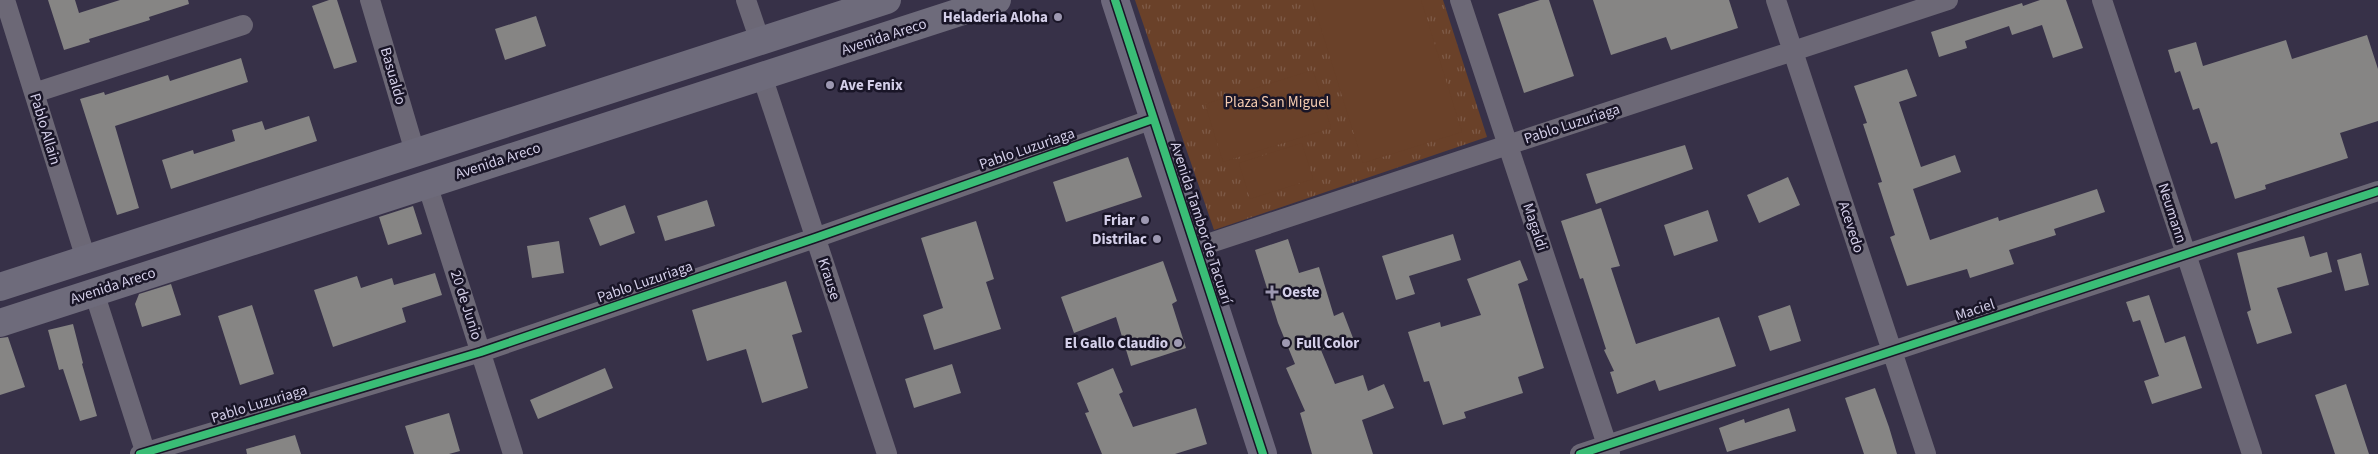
<svg xmlns="http://www.w3.org/2000/svg" width="2378" height="454" viewBox="0 0 2378 454" font-family="'Source Sans 3',sans-serif">
	<style>
		.park { fill: url(#park-tufts) }
		.pitch { fill: #6a4129 }
		.building { fill: #868584 }
		.lines { fill: none; stroke-linecap: round; stroke-linejoin: round }
		.minor { stroke: #6c6876; stroke-width: 20 }
		.secondary { stroke: #6e6b7b; stroke-width: 28 }
		.primary { stroke: #6d687c; stroke-width: 28 }
		.cycleway-casing { stroke: #191527; stroke-width: 11 }
		.cycleway { stroke: #3abd76; stroke-width: 8 }
		.poi-dot { fill: #9d98b1; stroke: #191527; stroke-width: 2 }
		.labels { text-anchor: middle; dominant-baseline: central; stroke-width: 5; stroke-linejoin: round; paint-order: stroke }
		.poi-label { font-size: 15px; font-weight: bold; fill: #d4cfe9; stroke: #191527; text-anchor: end }
		.street-label { font-size: 15px; fill: #d4cfe9; stroke: #191527 }
		.park-label { font-size: 15px; fill: #f3caaf; stroke: #191527 }
	</style>
	<defs>
		<pattern id="park-tufts" width="24" height="20" patternUnits="userSpaceOnUse" patternTransform="scale(1.25)"><rect width="24" height="20" fill="#6a4129"/><path d="M3 7l-1-3M5 7V3M7 7l1-3M15 17l-1-3M17 17v-4M19 17l1-3" fill="none" stroke="#7e5b48"/></pattern>
	</defs>
	<rect width="100%" height="100%" fill="#373148"/>
	<!-- park -->
	<path class="park" d="M1135,0h308l44,137 -273,93z"/>
	<!-- pitch -->
	<path class="pitch" d="M1312,0h109l41,132 -99,31z
		M1313,70l18,58 -108,34 -18,-58z
		M1302,143l11,36 -63,20 -11,-36z"/>
	<!-- building -->
	<path class="building" d="M48,0h27l4,13 41,-13h68l1,4 -40,13 1,3 -61,19 1,3 -26,8z
		M329,0h8l20,62 -23,7 -22,-63z
		M1540,0h9l25,76 -50,17 -26,-79z
		M1593,0h136l9,28 -67,22 -5,-13 -55,18z
		M2040,0h26l17,48 -30,10 -11,-33 -30,10 -3,-9 -44,15 2,7 -28,9 -8,-25 91,-29 1,3z
		M536,16l10,30 -41,14 -10,-31z
		M2367,35l11,34v52l-38,12 8,25 -83,27 1,4 -31,10 -18,-57 -6,2 -12,-36 -6,2 -13,-39 -5,2 -7,-23 28,-8 7,24 83,-26 6,19z
		M241,58l7,24 -133,44 24,82 -22,7 -37,-116 24,-7 1,3 63,-20 2,6z
		M1907,69l10,27 -18,6 22,65 34,-12 6,17 -48,17 17,51 68,-23 1,4 98,-32 8,23 -51,17 2,6 -47,15 5,14 -44,14 -3,-9 -60,17 -17,-49 5,-2 -17,-52 4,-1 -19,-58 4,-1 -13,-37z
		M309,116l8,25 -146,48 -9,-29 31,-10 1,4 41,-13 -3,-11 30,-9 3,9z
		M1685,145l8,24 -97,35 -10,-30z
		M1128,157l14,40 -76,25 -13,-40z
		M1788,177l12,28 -41,18 -12,-28z
		M707,200l8,26 -50,15 -8,-25z
		M625,205l10,28 -35,13 -11,-28z
		M413,206l9,28 -34,11 -9,-28z
		M1601,208l19,58 -9,2 25,76 83,-27 17,49 -77,25 -4,-11 -38,14 -7,-22 4,-1 -10,-21 2,-1 -23,-71 -3,1 -19,-58z
		M1708,210l10,31 -44,15 -10,-31z
		M976,221l18,58 -8,3 15,47 -67,21 -11,-35 20,-7 -22,-70z
		M1453,234l8,26 -52,16 6,18 -19,6 -14,-44z
		M2304,236l6,21 17,-5 5,20 -55,16 15,45 -35,11 -10,-32 4,-2 -14,-57z
		M1288,239l11,34 20,-6 15,49 9,-4 10,26 -32,12 14,34 28,-9 5,16 16,-7 10,24 -32,12 11,34h-61l-12,-41 5,-2 -19,-43 9,-4 -17,-41 -23,-73z
		M559,241l5,32 -32,5 -5,-32z
		M2361,253l8,32 -24,6 -8,-31z
		M1520,260l8,20 -10,4 26,84 -26,9 5,16 -59,19 2,6 -23,7 -14,-44 -5,1 -16,-50 32,-10 1,5 40,-12 -14,-36z
		M1163,261l14,40 -5,3 14,44 -55,18 -15,-49 -42,16 -13,-36z
		M435,273l7,22 -40,13 4,14 -73,25 -19,-57 43,-14 4,12 31,-10 2,7z
		M786,281l16,51 -10,3 16,53 -46,15 -16,-54 -39,12 -15,-51z
		M171,284l10,31 -39,12 -7,-23 4,-10z
		M2149,295l16,48 20,-7 17,52 -50,16 -8,-23 15,-5 -19,-56 -7,2 -7,-20z
		M252,305l22,69 -34,11 -22,-69z
		M1790,305l11,36 -31,10 -12,-35z
		M73,324l10,39 -1,1 15,52 -17,5 -17,-52 -4,1 -11,-40z
		M8,337l17,50 -25,8v-57z
		M952,364l9,29 -47,15 -9,-29z
		M605,368l8,20 -75,31 -8,-19z
		M1113,368l10,24 -4,2 14,33 63,-19 11,36 -32,10h-73l-17,-41 4,-1 -12,-29z
		M2346,384l23,70h-34l-20,-59z
		M1875,388l14,39 8,27h-33l-19,-56z
		M1789,408l7,23 -69,21 -8,-24 25,-9 1,4z
		M449,413l11,38 -11,3h-35l-9,-28z
		M295,435l6,19h-54l-1,-5z"/>
	<g class="lines">
		<!-- minor -->
		<path class="minor" d="M5,0l81,259
			M370,0l45,152
			M746,0l14,41
			M1460,0l150,454
			M1776,0l150,454
			M2102,0l150,454
			M762,76l125,378
			M34,93l209,-68
			M427,184l86,270
			M1195,248l753,-248
			M94,292l52,162
			M140,454l341,-102 334,-114 338,-119
			M1580,454l798,-263"/>
		<!-- secondary -->
		<path class="secondary" d="M0,287l887,-287
			M0,323l997,-323"/>
		<!-- primary -->
		<path class="primary" d="M1115,0l148,454"/>
		<defs>
			<path id="cycleway" d="M1115,0l148,454
				M140,454l341,-102 334,-114 338,-119
				M1580,454l798,-263"/>
		</defs>
		<!-- cycleway casing -->
		<use href="#cycleway" class="cycleway-casing"/>
		<!-- cycleway -->
		<use href="#cycleway" class="cycleway"/>
	</g>
	<!-- markers -->
	<g class="poi-dot">
		<circle cx="1058" cy="17" r="5"/>
		<circle cx="830" cy="85" r="5"/>
		<circle cx="1145" cy="220" r="5"/>
		<circle cx="1157" cy="239" r="5"/>
		<path d="M1269.5 284.5h5v5h5v5h-5v5h-5v-5h-5v-5h5z"/>
		<circle cx="1178" cy="343" r="5"/>
		<circle cx="1286" cy="343" r="5"/>
	</g>
	<g class="labels">
		<!-- poi labels -->
		<g class="poi-label">
			<text x="1048" y="17">Heladeria Aloha</text>
			<text x="840" y="85" text-anchor="start">Ave Fenix</text>
			<text x="1135" y="220">Friar</text>
			<text x="1147" y="239">Distrilac</text>
			<text x="1282" y="292" text-anchor="start">Oeste</text>
			<text x="1168" y="343">El Gallo Claudio</text>
			<text x="1296" y="343" text-anchor="start">Full Color</text>
		</g>
		<!-- street labels -->
		<g class="street-label">
			<text transform="translate(884 37) rotate(-18)">Avenida Areco</text>
			<text transform="translate(393 76) rotate(74)">Basualdo</text>
			<text transform="translate(1572 124) rotate(-18)">Pablo Luzuriaga</text>
			<text transform="translate(45 129) rotate(73)">Pablo Allain</text>
			<text transform="translate(1027 149) rotate(-19)">Pablo Luzuriaga</text>
			<text transform="translate(498 161) rotate(-18)">Avenida Areco</text>
			<text transform="translate(2172 213) rotate(72)">Neumann</text>
			<text transform="translate(1201 223) rotate(72)">Avenida Tambor de Tacuarí</text>
			<text transform="translate(1535 227) rotate(72)">Magaldi</text>
			<text transform="translate(1851 227) rotate(72)">Acevedo</text>
			<text transform="translate(829 279) rotate(72)">Krause</text>
			<text transform="translate(645 282) rotate(-19)">Pablo Luzuriaga</text>
			<text transform="translate(113 286) rotate(-18)">Avenida Areco</text>
			<text transform="translate(466 305) rotate(72)">20 de Junio</text>
			<text transform="translate(1975 310) rotate(-18)">Maciel</text>
			<text transform="translate(259 404) rotate(-17)">Pablo Luzuriaga</text>
		</g>
		<!-- park labels -->
		<g class="park-label">
			<text x="1277" y="102">Plaza San Miguel</text>
		</g>
	</g>
</svg>
